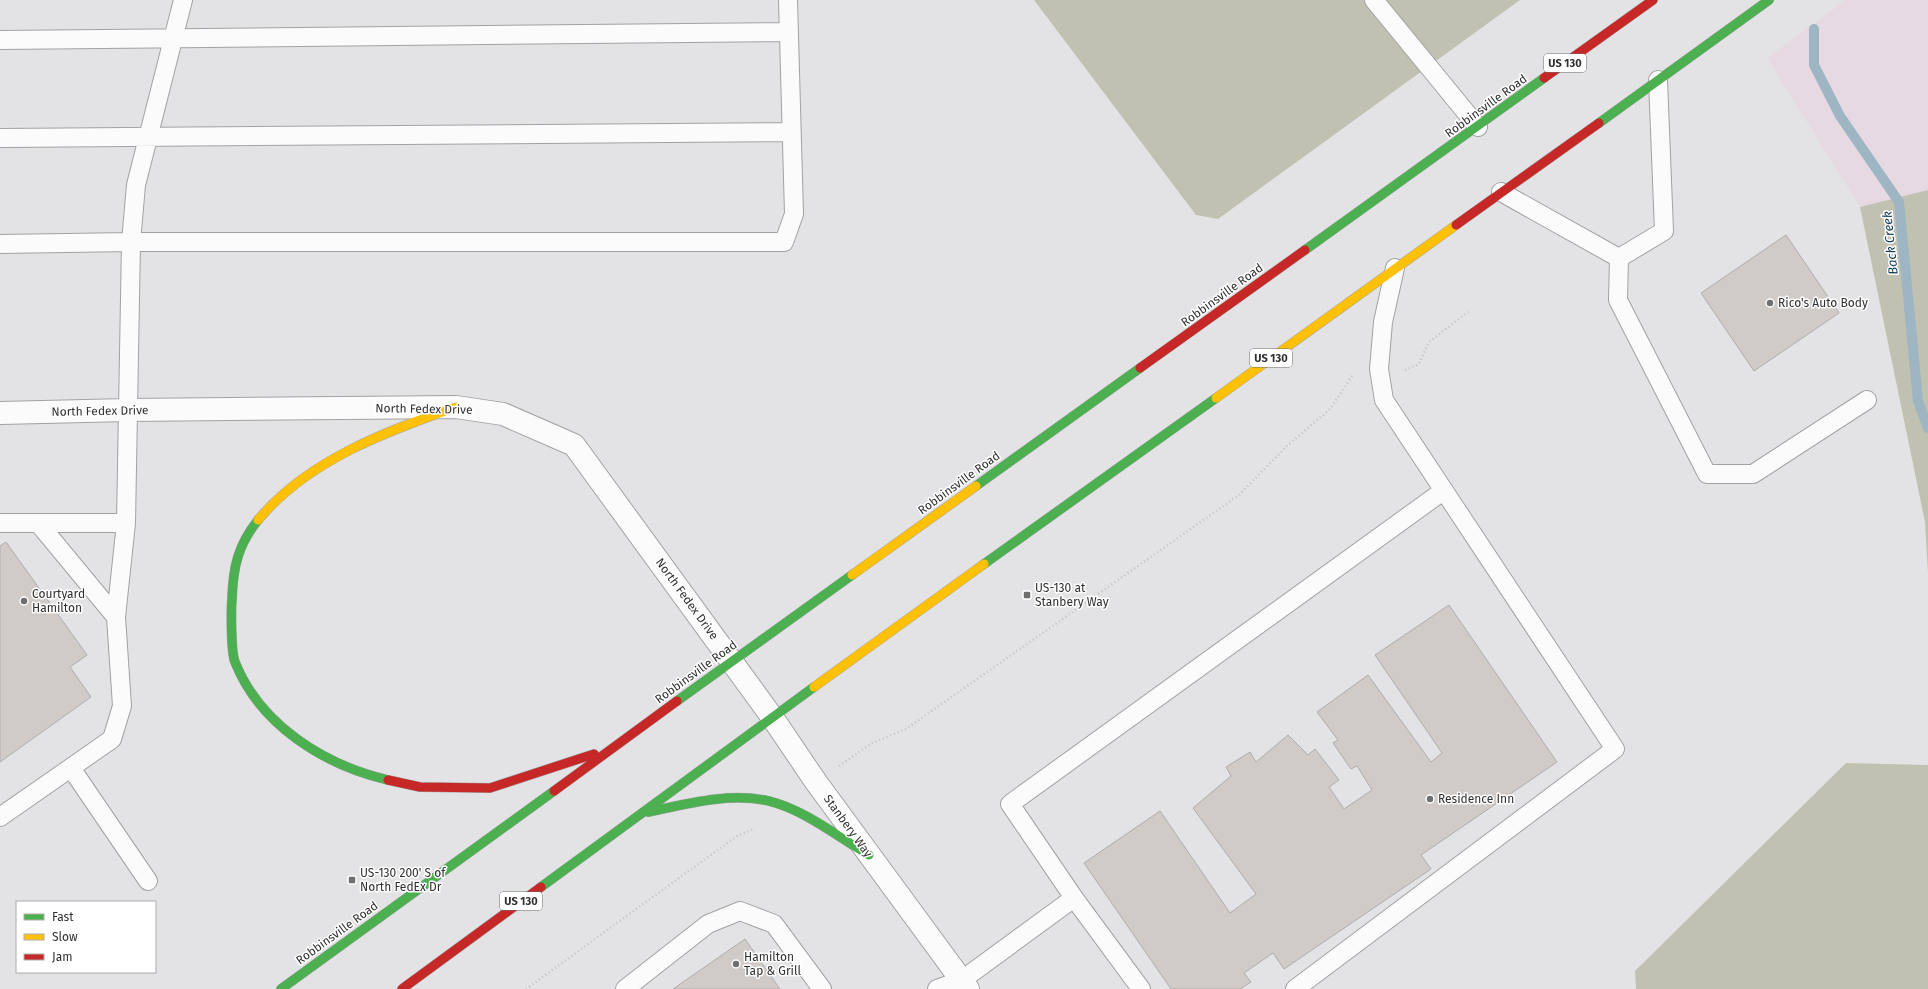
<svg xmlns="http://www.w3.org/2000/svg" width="1928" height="989" viewBox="0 0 1928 989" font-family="'Fira Sans',sans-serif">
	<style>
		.commercial { fill: #e6d9e1 }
		.forest { fill: #c0c1b0 }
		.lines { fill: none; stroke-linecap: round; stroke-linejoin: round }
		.stream { stroke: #9eb5c3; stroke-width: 10 }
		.building { fill: #d1cbc8; stroke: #adadad }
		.lane-casing { stroke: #a2a2a4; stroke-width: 20 }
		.street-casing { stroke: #a2a2a4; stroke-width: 24 }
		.fast-casing { stroke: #a2a2a4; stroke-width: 10 }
		.slow-casing { stroke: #a2a2a4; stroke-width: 10 }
		.jam-casing { stroke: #a2a2a4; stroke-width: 10 }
		.path { stroke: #c1c1c2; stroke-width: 2.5; stroke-dasharray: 1 3; stroke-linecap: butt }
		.lane { stroke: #fbfbfb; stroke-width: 18 }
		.street { stroke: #fbfbfb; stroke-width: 22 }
		.fast { stroke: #4caf50; stroke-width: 9 }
		.slow { stroke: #ffc107; stroke-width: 9 }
		.jam { stroke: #c62828; stroke-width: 9 }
		.poi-dot { fill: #6f6f70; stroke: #fff; stroke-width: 1.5 }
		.labels { text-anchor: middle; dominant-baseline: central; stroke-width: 3; stroke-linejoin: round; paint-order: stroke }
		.shield { fill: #fff; stroke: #6e6e6f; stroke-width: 1 }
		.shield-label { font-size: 11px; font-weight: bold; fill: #303031 }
		.street-label { font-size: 12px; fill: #303031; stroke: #fff }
		.poi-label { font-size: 12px; fill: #303031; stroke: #fff; text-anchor: start }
		.water-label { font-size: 13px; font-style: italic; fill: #113d54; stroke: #fff }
	</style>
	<rect width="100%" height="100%" fill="#e3e3e5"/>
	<!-- commercial -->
	<path class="commercial" d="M1846,0h82v190l-68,17 -93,-149z"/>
	<!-- forest -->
	<path class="forest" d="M1034,0h486l-302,219 -22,-4z
		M1928,190v383l-3,-51 -65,-315z
		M1846,763l82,2v224h-292l-1,-18z"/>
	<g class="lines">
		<!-- stream -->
		<path class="stream" d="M1814,29v36l26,51 59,86 19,199 10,27"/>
	</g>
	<!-- building -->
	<path class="building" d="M1786,235l53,78 -85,58 -53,-78z
		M6,542l81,113 -17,12 21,30 -91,65v-216z
		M1449,605l108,157 -136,93 10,14 -147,100 -11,-16 -29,20 7,9 -11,7h-69l-87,-126 76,-52 70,102 26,-19 -63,-86 38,-32 -5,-9 24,-15 6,10 32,-27 20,20 7,-6 24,31 -10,7 15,22 28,-19 -15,-24 -6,3 -18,-26 5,-3 -21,-28 51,-37 63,87 11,-9 -67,-98z
		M745,939l35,50h-107z"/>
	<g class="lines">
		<defs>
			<path id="lane" d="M1374,0l104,127
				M0,40l789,-8
				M0,138l791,-6
				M1501,192l118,66
				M0,244l131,-2h653l10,-28 -6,-214
				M1619,258l-1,42 89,174h46l114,-74
				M1619,258l45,-27 -6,-151
				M0,523h126
				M39,524l77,93
				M71,768l77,113
				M0,817l112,-78 10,-33 -6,-89 10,-94 5,-281 5,-57 47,-185
				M625,989l83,-65 32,-13 34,13 48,65
				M937,989l25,-9 112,-82
				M1141,989l-67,-91 -64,-94 433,-313
				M1295,989l320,-240 -231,-349 -5,-31 4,-47 12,-54"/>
			<path id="street" d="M0,413l128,-3 328,-3 47,7 71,31 198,272 44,65 152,207"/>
			<path id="fast" d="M1599,123l170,-123
				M1305,250l239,-172
				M976,486l164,-118
				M258,520c-20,25 -25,47 -26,79 -1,11 -1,54 3,63 25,63 89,103 153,118
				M984,564l232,-166
				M677,701l175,-126
				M648,812c38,-8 82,-20 121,-11 36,9 69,36 100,54
				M541,887l273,-200
				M281,989l273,-198"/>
			<path id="slow" d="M1216,398l240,-173
				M258,520c50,-60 127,-88 198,-113
				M852,575l124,-89
				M814,687l170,-123"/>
			<path id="jam" d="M1544,78l109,-78
				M1456,225l143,-102
				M1140,368l165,-118
				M388,780l32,7 70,1 104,-34
				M554,791l123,-90
				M402,989l139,-102"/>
		</defs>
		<!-- lane casing -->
		<use href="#lane" class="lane-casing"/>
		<!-- street casing -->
		<use href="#street" class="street-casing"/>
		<!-- fast casing -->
		<use href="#fast" class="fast-casing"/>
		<!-- slow casing -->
		<use href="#slow" class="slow-casing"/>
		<!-- jam casing -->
		<use href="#jam" class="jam-casing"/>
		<!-- path -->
		<path class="path" d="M1405,370l14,-6 10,-22 39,-30
			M839,766l33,-23 34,-14 333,-234 49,-50 42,-36 22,-33
			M526,989l211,-153 17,-7"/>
		<!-- lane -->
		<use href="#lane" class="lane"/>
		<!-- street -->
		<use href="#street" class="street"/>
		<!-- fast -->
		<use href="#fast" class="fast"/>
		<!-- slow -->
		<use href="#slow" class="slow"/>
		<!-- jam -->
		<use href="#jam" class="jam"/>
	</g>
	<!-- markers -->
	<g class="poi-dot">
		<circle cx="1770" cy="303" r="4"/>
		<rect x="1023" y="591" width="8" height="8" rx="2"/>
		<circle cx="24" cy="601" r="4"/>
		<circle cx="1430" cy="799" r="4"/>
		<rect x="348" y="876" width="8" height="8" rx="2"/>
		<circle cx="736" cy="964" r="4"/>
	</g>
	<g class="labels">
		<!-- shield labels -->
		<g class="shield">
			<rect x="1544" y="54" width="42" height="18" rx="3"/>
			<rect x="1250" y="349" width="42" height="18" rx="3"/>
			<rect x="500" y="892" width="42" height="18" rx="3"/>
		</g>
		<g class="shield-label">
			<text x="1565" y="63">US 130</text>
			<text x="1271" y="358">US 130</text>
			<text x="521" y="901">US 130</text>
		</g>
		<!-- street labels -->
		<g class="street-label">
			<text transform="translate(1486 106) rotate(-36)">Robbinsville Road</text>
			<text transform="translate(1222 295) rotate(-36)">Robbinsville Road</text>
			<text transform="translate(424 409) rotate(1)">North Fedex Drive</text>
			<text transform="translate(100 411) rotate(-1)">North Fedex Drive</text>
			<text transform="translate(959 483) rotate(-36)">Robbinsville Road</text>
			<text transform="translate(687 599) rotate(54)">North Fedex Drive</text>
			<text transform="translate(696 672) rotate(-36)">Robbinsville Road</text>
			<text transform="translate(848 826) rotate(54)">Stanbery Way</text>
			<text transform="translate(337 933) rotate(-36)">Robbinsville Road</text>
		</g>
		<!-- poi labels -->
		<g class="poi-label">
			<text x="1778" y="303">Rico's Auto Body</text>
			<text x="1035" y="588">US-130 at<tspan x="1035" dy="14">Stanbery Way</tspan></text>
			<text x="32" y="594">Courtyard<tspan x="32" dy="14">Hamilton</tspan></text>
			<text x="1438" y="799">Residence Inn</text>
			<text x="360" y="873">US-130 200' S of<tspan x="360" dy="14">North FedEx Dr</tspan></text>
			<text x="744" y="957">Hamilton<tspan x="744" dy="14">Tap &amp; Grill</tspan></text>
		</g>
		<!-- water labels -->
		<g class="water-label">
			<text transform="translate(1890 243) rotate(-96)">Back Creek</text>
		</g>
	</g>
	<!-- legend -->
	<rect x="16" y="901" width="140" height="72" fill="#ffffff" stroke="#acacad"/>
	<rect x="24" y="914" width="20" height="6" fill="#4caf50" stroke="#acacad"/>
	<text x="52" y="921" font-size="12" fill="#303031">Fast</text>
	<rect x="24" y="934" width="20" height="6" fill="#ffc107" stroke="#acacad"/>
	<text x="52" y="941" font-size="12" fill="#303031">Slow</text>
	<rect x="24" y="954" width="20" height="6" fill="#c62828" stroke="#acacad"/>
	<text x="52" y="961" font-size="12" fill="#303031">Jam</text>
</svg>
